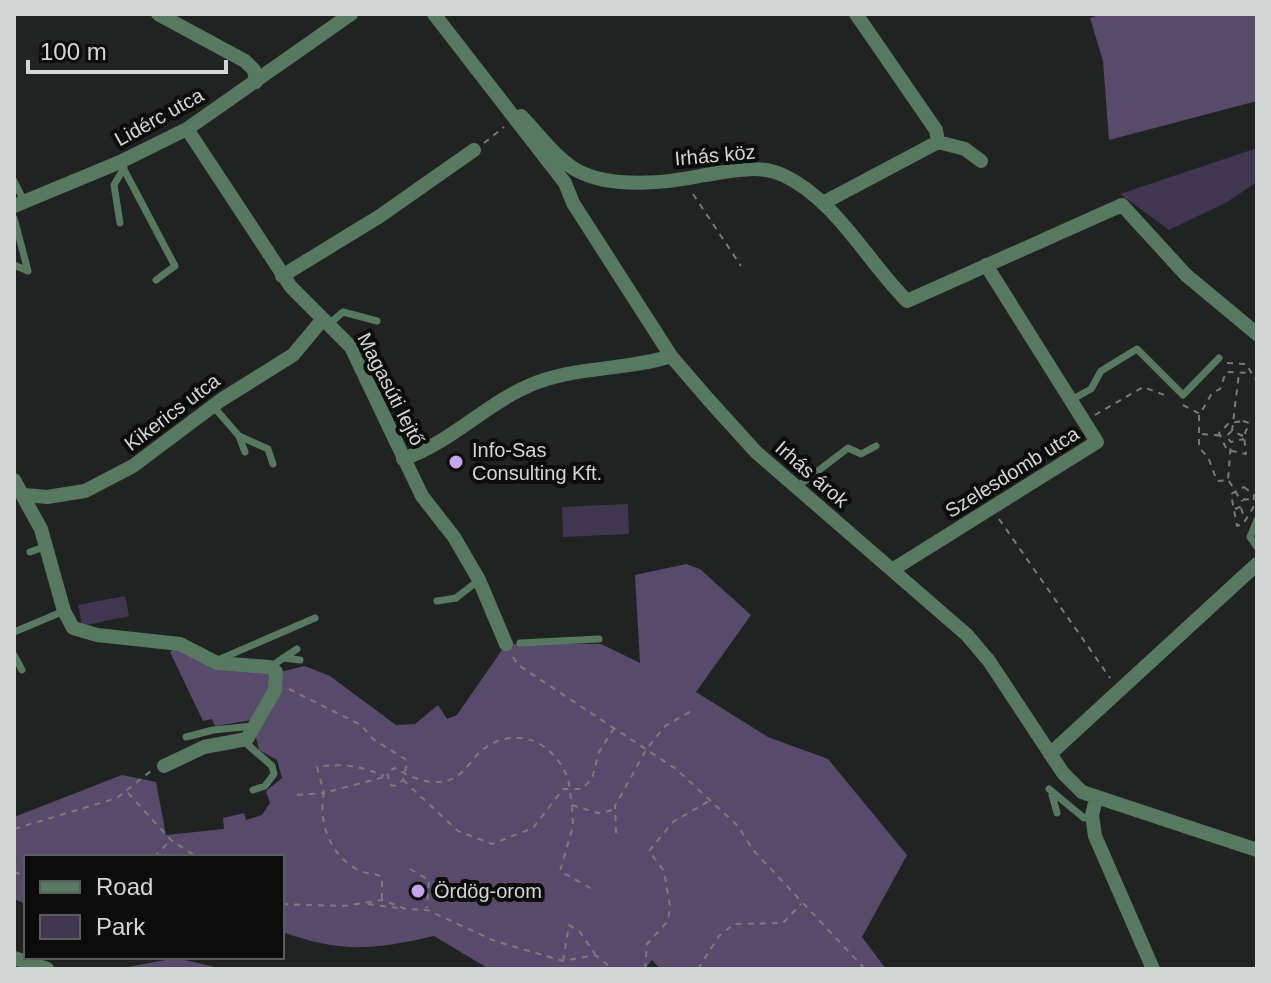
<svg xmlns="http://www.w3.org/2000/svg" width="1271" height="983" viewBox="0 0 1271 983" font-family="Arial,sans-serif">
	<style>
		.green { fill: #41364f }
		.forest { fill: #584a6a }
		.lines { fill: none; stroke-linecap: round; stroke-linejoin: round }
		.path { stroke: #797b7a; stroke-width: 2; stroke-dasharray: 6 6; stroke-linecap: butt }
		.service { stroke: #577861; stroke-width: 7 }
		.minor { stroke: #577861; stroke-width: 14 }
		.poi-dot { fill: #c7a6ef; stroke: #0b0c0b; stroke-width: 3 }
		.labels { text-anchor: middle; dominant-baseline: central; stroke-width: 8; stroke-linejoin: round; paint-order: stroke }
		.street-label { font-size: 20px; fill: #d4d6d5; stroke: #0b0c0b }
		.poi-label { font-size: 20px; fill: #d4d6d5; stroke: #0b0c0b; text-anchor: start }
	</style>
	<rect width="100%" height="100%" fill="#202321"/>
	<!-- green -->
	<path class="green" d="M1257,148v34l-30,20 -58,28 -49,-36z
		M628,504l1,30 -66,3 -1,-30z
		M125,596l4,20 -47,10 -4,-21z"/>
	<!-- forest -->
	<path class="forest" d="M1102,14h155v87l-148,39 -6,-79 -13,-43z
		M686,564l14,5 51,46 -55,77 72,45 60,22 79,96 -45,82 24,32h-226l-8,-9 -7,9h-156l-55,-33c-62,14 -92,17 -152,-4v-75h-256v47l-12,-5v-82l108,-42 34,7 10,53 58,-6 -1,-11 21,-5 2,7 16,-5 8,-12 -4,-12 16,-13 -5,-18 -18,-10 -7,-30 -37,6 -3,-7 -9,2 -33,-69 10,-8 20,13 80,15 25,-6 25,10 66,49 19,-1 23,-19 9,14 10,-4 49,-71h95l39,19 -5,-88z
		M176,958l48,11h-107z"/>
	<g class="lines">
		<!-- path -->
		<path class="path" d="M484,143l20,-16
			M693,194l48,72
			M1227,363l19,1 11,18
			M1183,405l17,9 12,-21 8,-4 6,-17 24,1
			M1095,415l48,-28 24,9
			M1199,415v33l9,9 9,24 11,-1 3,-38
			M1243,421l6,2 -5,13 2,18 -19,-4 -8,-17 10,-10z
			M1232,431l7,-58
			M1202,434l24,2
			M1243,436l-11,-5 -6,5 5,6 13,-3
			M1229,481l11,18 17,1
			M1244,487l10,8 -1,13 -10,16 -6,2 -6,-32z
			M1241,508l4,12
			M1235,509l7,-3v-6
			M999,519l111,159
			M513,657l5,8 158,104 62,57 15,24 112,119
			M289,689l72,36 12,14 32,20 2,4 -4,17 -6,6 -7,-1 -3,-13 8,-4c16,10 39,20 59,10 13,-7 19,-22 31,-30 31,-22 66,-7 81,26 4,9 4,21 6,31l26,8 16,-3
			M403,780l55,51 34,13 41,-16 30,-39h19l10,-10 7,-27 15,-24
			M128,793l43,47 26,17
			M297,795l27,-2 -7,-26c25,-4 44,-1 67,9
			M572,806l1,20 -13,45 32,18
			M14,829l103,-31 34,-27
			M616,833l-1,-27 31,-56 19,-24 28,-16
			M154,857l16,-16
			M410,869l19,11 -2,28
			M14,872l12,4
			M382,899v-22c-7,-4 -16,-3 -24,-7 -28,-15 -40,-47 -34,-77l60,-16
			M282,904l62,2 38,-6 24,9 21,1 68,31 68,20 32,-6 18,14
			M368,904l37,5
			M563,961l6,-36 11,7 15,22
			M645,969l2,-25 21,-23 2,-15 -6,-35 -15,-20 24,-29 36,-21
			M698,969l21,-33 15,-12 49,-1 18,-19"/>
		<!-- service -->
		<path class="service" d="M120,162l55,104 -19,14
			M14,181l10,20
			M14,218l14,53 -14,-6
			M120,223l-6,-38 10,-17
			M329,324l14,-12 34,9
			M1071,400l20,-11 10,-18 36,-22 46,46 36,-37
			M213,406l26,30 6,16
			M239,436l29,13 5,15
			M797,487l51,-39 13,6 15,-8
			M1257,520l-7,17 7,10
			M30,552l17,-6
			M437,601l19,-3 23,-18
			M14,632l50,-21
			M520,643l79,-4
			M14,655l8,15
			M283,658l17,2
			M218,660l97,-42
			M270,667l27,-18
			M186,737l27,-7 41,-4
			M247,739l1,6 24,21 2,8 -9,12 -12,4
			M1049,789l35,29 8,-3
			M1052,795l5,18"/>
		<!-- minor -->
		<path class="minor" d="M158,14l87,47 9,9 2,12
			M434,14l131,169 8,20 98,153 37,43 48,53 211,183 22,26 74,112 19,19 175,58
			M521,116c17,17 36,44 57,55 35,18 90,12 127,4 25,-4 54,-11 78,0 53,25 84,86 124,126l215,-96 64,70 71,59
			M187,129l104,158 60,60 71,149 32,41 25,43 27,64
			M938,142l27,7 16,12
			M823,203l115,-61 -2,-12 -80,-116
			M14,206l106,-44 67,-33 164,-115
			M282,276l98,-60 94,-66
			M403,459c50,-17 86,-59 135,-77 44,-16 90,-12 133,-26
			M14,480l27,49 23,82 9,17 24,7 83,9 37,19 53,4 6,5 -1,18 -28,49 -43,8 -40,19
			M25,495l22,2 38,-6 48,-25 88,-66 72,-45 30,-36
			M892,570l205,-128 -111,-177
			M1050,754l207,-190
			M1096,799l-4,16 3,21 58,133
			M14,958l33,11"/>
	</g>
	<!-- markers -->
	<g class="poi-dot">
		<circle cx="456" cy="462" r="8"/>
		<circle cx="418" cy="891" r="8"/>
	</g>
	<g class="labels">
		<!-- street labels -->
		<g class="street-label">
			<text transform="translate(159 117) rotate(-29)">Lidérc utca</text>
			<text transform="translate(715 155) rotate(-5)">Irhás köz</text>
			<text transform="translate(391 389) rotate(63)">Magasúti lejtő</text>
			<text transform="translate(172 412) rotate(-37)">Kikerics utca</text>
			<text transform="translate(1012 472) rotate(-32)">Szelesdomb utca</text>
			<text transform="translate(812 474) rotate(41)">Irhás árok</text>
		</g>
		<!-- poi labels -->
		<g class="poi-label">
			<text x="472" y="450">Info-Sas<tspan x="472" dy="23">Consulting Kft.</tspan></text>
			<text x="434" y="891">Ördög-orom</text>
		</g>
	</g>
	<!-- border -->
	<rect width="1271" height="983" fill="none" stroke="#d4d6d5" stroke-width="32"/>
	<!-- legend -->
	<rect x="24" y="855" width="260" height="104" fill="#0b0c0b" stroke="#5b5d5c" stroke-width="2"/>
	<rect x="40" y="881" width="40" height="12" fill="#577861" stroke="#5b5d5c" stroke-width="2"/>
	<text x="96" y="895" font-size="24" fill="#d4d6d5">Road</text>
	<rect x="40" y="915" width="40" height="24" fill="#41364f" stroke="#5b5d5c" stroke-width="2"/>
	<text x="96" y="935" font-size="24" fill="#d4d6d5">Park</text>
	<!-- scale -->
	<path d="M28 60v12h198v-12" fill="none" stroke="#d4d6d5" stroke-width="4"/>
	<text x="40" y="60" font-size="24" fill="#d4d6d5" stroke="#0b0c0b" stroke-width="6" paint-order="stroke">100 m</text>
</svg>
